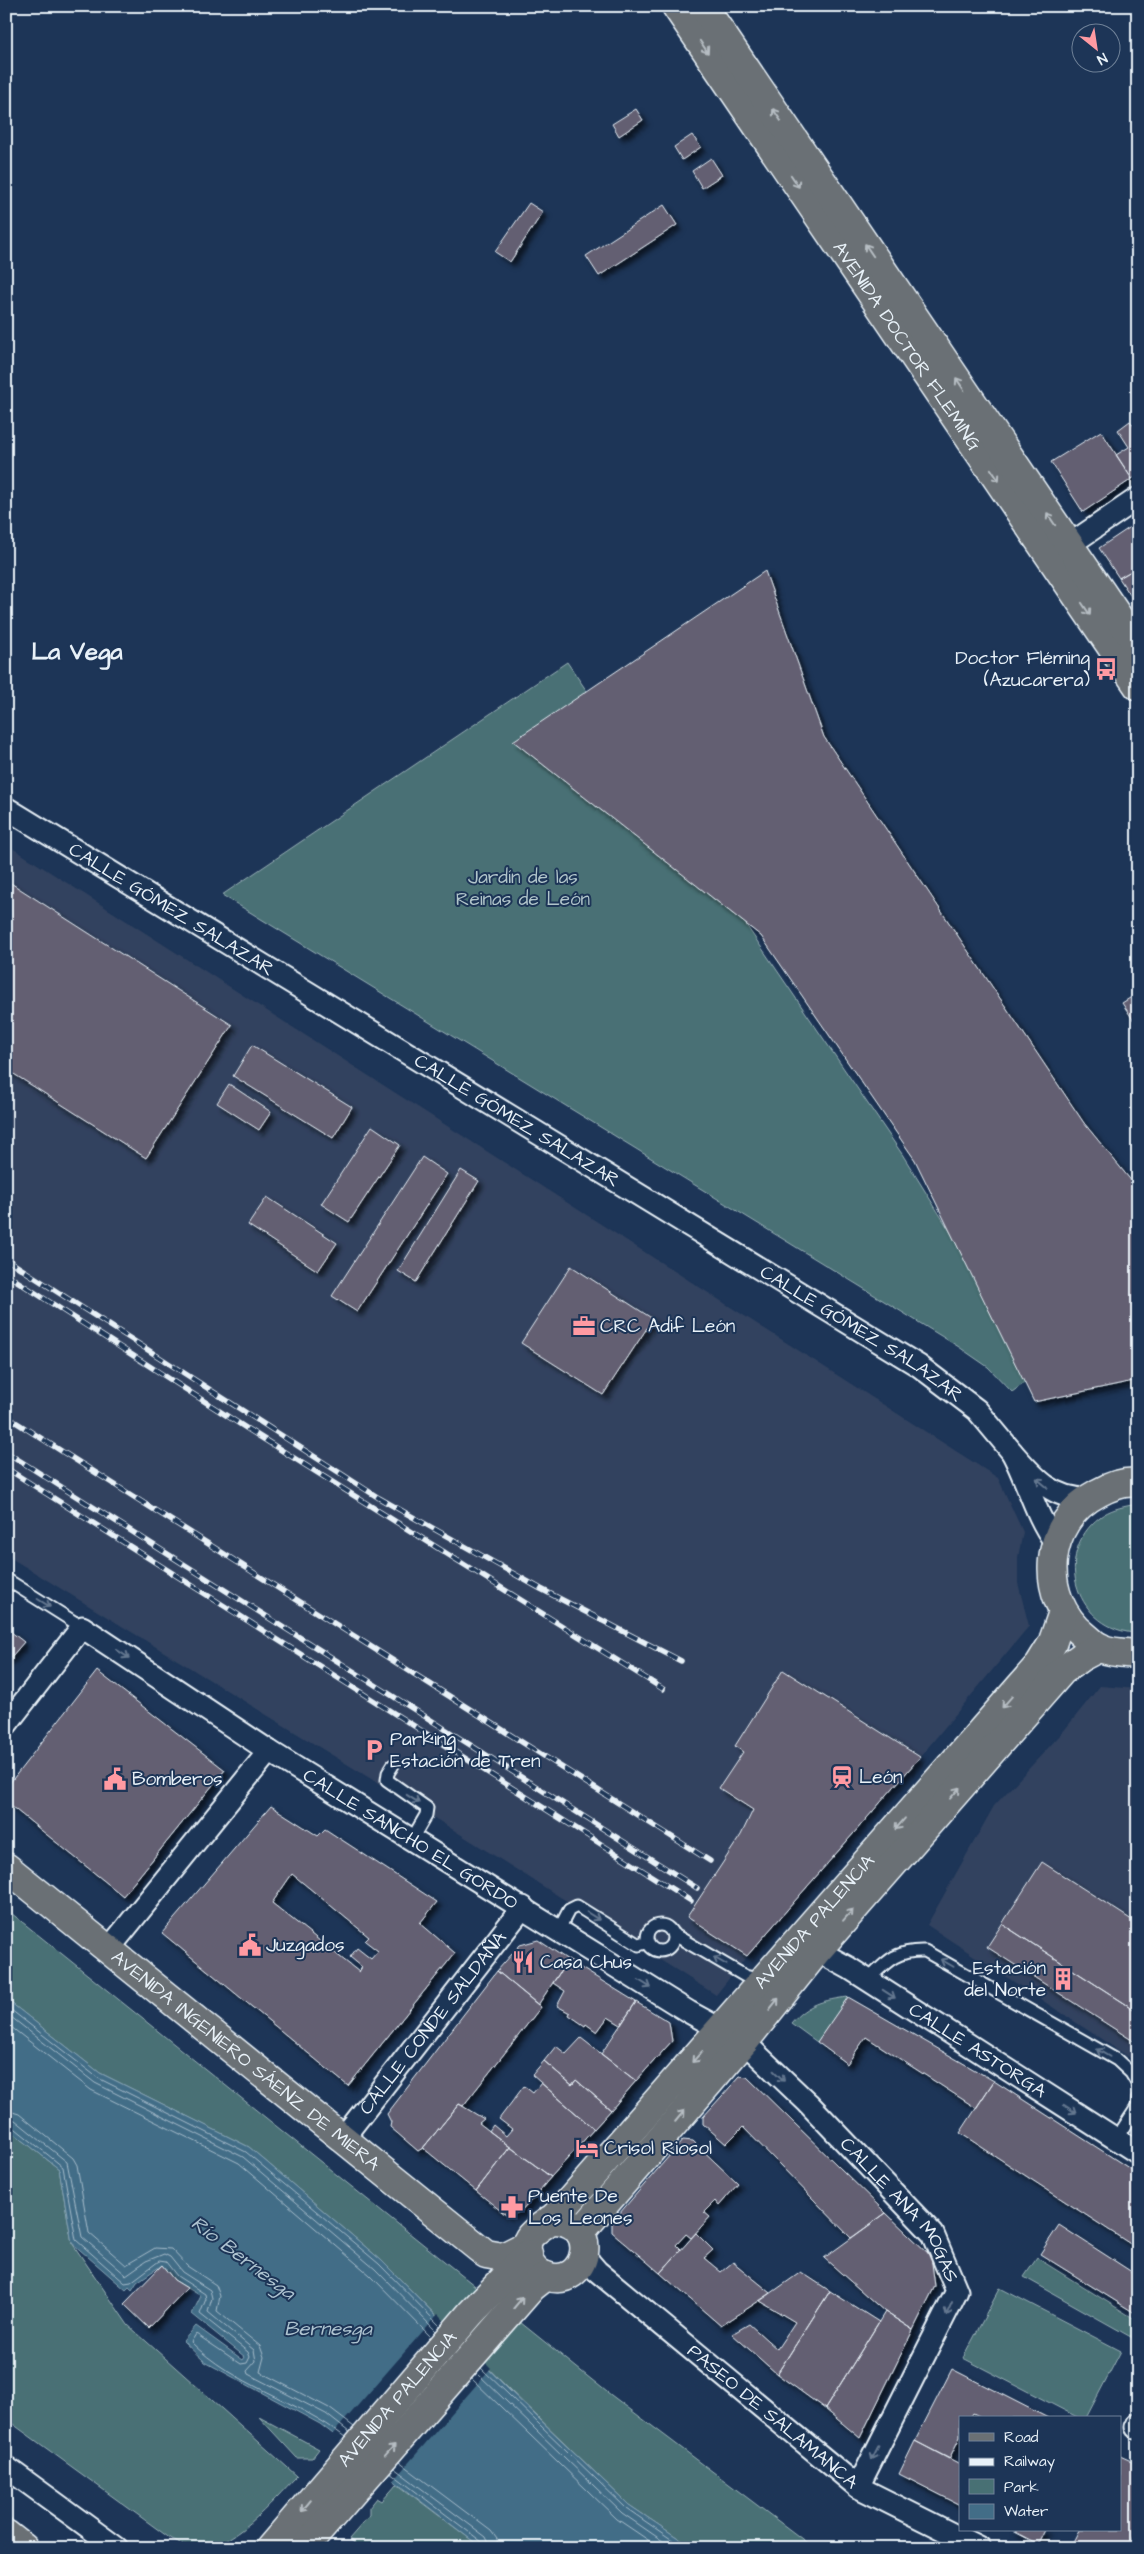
<svg xmlns="http://www.w3.org/2000/svg" width="1144" height="2554" viewBox="0 0 1144 2554" font-family="'Architects Daughter',sans-serif">
	<style>
		.built { fill: #32425f }
		.green { fill: #487074; stroke: #98b0b6 }
		.water { fill: #426d87; stroke: #84a2b4 }
		.pier { fill: #1d3557 }
		.lines { fill: none; stroke-linecap: round; stroke-linejoin: round }
		.shore { stroke: #a6bccb; stroke-width: 1 }
		.building { fill: #645f72; stroke: #e8f1f8; fill-rule: evenodd; filter: url(#shadow) }
		.lane-casing { stroke: #e8f1f8; stroke-width: 15 }
		.street-casing { stroke: #e8f1f8; stroke-width: 25 }
		.primary-casing { stroke: #e8f1f8; stroke-width: 31 }
		.lane { stroke: #1d3557; stroke-width: 11 }
		.street { stroke: #1d3557; stroke-width: 21 }
		.primary { stroke: #6a7074; stroke-width: 28 }
		.rail-casing { stroke: #e8f1f8; stroke-width: 5.5 }
		.rail { stroke: #1d3557; stroke-width: 4; stroke-dasharray: 11; stroke-linecap: butt }
		.oneway { stroke: #b6bdc3 }
		.oneway2 { stroke: #64778f }
		.labels { text-anchor: middle; dominant-baseline: central; stroke-width: 4; stroke-linejoin: round; paint-order: stroke }
		.street-label { font-size: 19px; fill: #e8f1f8; stroke: #1d3557 }
		.poi-label { font-size: 19px; fill: #e8f1f8; stroke: #1d3557; text-anchor: start }
		.park-label { font-size: 19px; fill: #b0c4ca; stroke: #1d3557 }
		.water-label { font-size: 20px; font-style: italic; fill: #aec3d0; stroke: #1d3557 }
		.district-label { font-size: 24px; font-weight: bold; fill: #e8f1f8; stroke: #1d3557 }
	</style>
	<defs>
		<filter id="shadow"><feDropShadow dx="4.5" dy="4.5" stdDeviation="2.5" flood-color="#0009"/></filter>
	</defs>
	<rect width="100%" height="100%" fill="#1d3557"/>
	<filter id="ink" filterUnits="userSpaceOnUse"><feTurbulence type="fractalNoise" baseFrequency=".02" numOctaves="2"/><feDisplacementMap in="SourceGraphic" scale="10" xChannelSelector="R" yChannelSelector="G"/><feConvolveMatrix kernelMatrix="1 2 1 2 8 2 1 2 1" color-interpolation-filters="sRGB"/></filter>
	<g filter="url(#ink)">
		<!-- built -->
		<path class="built" d="M6,844l992,634 25,54 -5,25v26l11,43 -109,131 -173,199 -31,39 -299,-188 -411,-252z
			M1100,1686l38,3v374l-211,-138 67,-119 68,-73z"/>
		<!-- green -->
		<path class="green" d="M567,662l335,492 136,219 -26,19 -24,-25 -29,-20 -737,-452z
			M1132,1505h6v128c-61,-1 -87,-79 -38,-116 9,-7 21,-10 32,-12z
			M6,1909l601,483 207,156h-121l-64,-43 -118,-114 -129,-130 -133,-114 -149,-74 -94,-74z
			M848,1997l-31,45 -26,-19c16,-19 33,-23 57,-26z
			M6,2127l53,42 13,74 56,82 169,151c-25,25 -65,76 -104,72 -7,-1 -15,-6 -22,-9l-165,-120z
			M1037,2258l101,63v20l-114,-64z
			M1000,2288l121,63 -35,67h-7l-116,-60z
			M259,2417l60,32 -7,9h-15z
			M397,2484l85,64h-121l-12,-9 20,-23v-8l8,-10 5,3z"/>
		<!-- water -->
		<path class="water" d="M6,1999l94,74 149,74 133,114 128,130 119,114 64,43h-211l-162,-124 -115,-62 -22,-21 13,-15 47,34 2,-3 -53,-43 9,-18 -27,-16 -12,-15 -25,17 -5,8 -3,-3 -3,3 -54,-47 -13,-74 -53,-42z"/>
		<!-- pier -->
		<path class="pier" d="M438,2314l53,54 -100,115 -60,-47z"/>
		<g class="lines">
			<!-- shore -->
			<path class="shore" d="M6,2006l92,72 148,74 133,112 61,62
				M6,2013l89,70 148,74 132,112 61,62
				M6,2023l85,67 148,73 131,112 61,62
				M6,2110l13,4 54,44 4,7 12,68 37,32 29,-17 16,1 16,17 29,19 4,11 -3,15 43,35 4,11 -4,15 69,36 25,19
				M6,2117l9,3 52,42 15,75 44,38 20,-14 18,-7 6,3 12,15 28,18 2,8 -4,14 46,38 2,11 -9,10 1,3 78,40 23,18
				M6,2124l5,1 52,42 13,73 49,43 6,-1 28,-21 7,1 11,14 28,18 1,5 -6,15 48,38 2,5 -3,6 -6,1 -45,-30 -5,8c42,43 107,58 154,95
				M481,2368l145,140 58,40
				M477,2373l145,140 51,35
				M472,2379l145,140 43,29
				M399,2462l92,69 6,8 1,9
				M394,2468l92,69 5,11
				M390,2472l92,70 2,6"/>
		</g>
		<!-- building -->
		<path class="building" d="M636,109l7,11 -24,16 -7,-12z
			M692,135l9,12 -19,13 -8,-13z
			M711,158l11,17 -20,13 -10,-17z
			M529,203l14,9 -33,50 -15,-10z
			M664,205l13,20 -78,51 -13,-20z
			M1130,421l8,11v43l-6,4 -16,-24 13,-8 -11,-17z
			M1101,431l31,48 -49,33 -32,-50z
			M1138,522v30l-3,2 3,13 -19,11 -20,-30z
			M1138,567v40l-19,-29z
			M765,571l59,166 260,386 54,66v191l-104,22 -119,-242 -154,-224 -248,-195z
			M6,880l226,145 -86,133 -140,-89z
			M1138,993v34l-16,-24z
			M252,1045l100,62 -19,31 -100,-62z
			M229,1084l42,28 -12,18 -42,-27z
			M372,1126l28,19 -51,77 -28,-18z
			M422,1157l25,17 -90,138 -25,-16z
			M461,1170l18,11 -63,101 -18,-11z
			M267,1197l70,46 -19,28 -70,-46z
			M571,1266l82,53 -50,76 -82,-52z
			M6,1628l18,14 -18,21z
			M783,1670l137,87 -173,199 -60,-39 54,-82 12,-25 -34,-22 24,-36 -8,-6z
			M97,1671l128,99 -102,126 -117,-94v-14z
			M271,1806l47,30 7,-7 112,73 -17,21 35,30 -107,133 -186,-153zM292,1874l77,63 -4,4 13,10 -7,8 -14,-11 -7,9 12,10 -3,5 -87,-69z
			M1042,1862l96,62v88l-136,-88z
			M1002,1924l136,88v32l-151,-97z
			M538,1940l30,20 -30,45 -41,-34 23,-26z
			M568,1960l68,42 -15,23 -13,-8 -11,15 -11,-8 -1,2 -16,-11 1,-2 -13,-7 8,-15 -12,-8z
			M497,1971l44,36 -78,99 -4,-2 -36,44 -5,3 -28,-24 1,-5 -4,-8z
			M848,1997l146,84 -18,27 -110,-71 -19,27 -30,-22z
			M636,2002l33,20 3,19 -36,40 -35,-27z
			M581,2038l55,43 -25,29 -35,-30 -4,5 -28,-24 12,-15 10,8z
			M544,2061l28,24 4,-5 35,30 -17,19 -62,-54z
			M740,2076l7,1 139,136 -35,25 -108,-111 -17,17 -23,-20v-7z
			M994,2081l144,93v75l-178,-116z
			M541,2083l53,46 -43,48 -62,-46 4,-6 13,11 6,-7 -13,-10 25,-33 9,7z
			M459,2104l25,15 -5,4 31,24 -34,44 -53,-43z
			M683,2140l10,1 45,43 -19,22 -4,-5 -11,11 6,5 -19,21 -5,-4 -10,11 5,5 -21,23 -48,-41v-10z
			M510,2147l41,30 -30,35 -15,3 -30,-24z
			M886,2213l45,43 4,30 -22,44 -28,-18 -61,-54z
			M1059,2225l79,51v39l-98,-61z
			M696,2233l17,17 -9,8 17,14 12,-10 38,31 -50,33 -61,-53z
			M162,2265l12,15 13,8 -38,40 -25,-24z
			M801,2272l29,19 -53,83 -45,-40 17,-10 28,25 18,-27 -35,-21z
			M830,2291l49,31 -54,87 -48,-35z
			M885,2312l28,18 -53,108 -35,-29z
			M952,2369l96,49h-65l-10,-5 -3,5h-10v19l-11,22 -34,-18z
			M915,2441l45,23v41l-61,-31z
			M1120,2456l18,8v65l-6,11 6,4v4h-68l9,-18h41z
			M1011,2530h34l-7,14z"/>
		<g class="lines">
			<defs>
				<path id="lane" d="M6,1579l76,48
					M393,1765l-5,8 -1,7 40,28 -1,7 -14,24
					M647 1938a13 13 0 1 1 26 0a13 13 0 1 1-26 0Z
					M559,1929l10,-19 8,-4 62,39 9,-3
					M673,1934l72,42 17,4
					M868,1980c19,-19 28,-30 57,-29l192,109 14,13 7,12
					M1116,2139l21,-32 1,-9"/>
				<g id="street">
					<path d="M1069,545l69,-47"/>
					<path id="s1" d="M6,808l913,558 58,44 35,42"/>
					<path d="M1055,1542c-20,-27 -27,-60 -43,-90 23,26 39,46 75,47"/>
					<path id="s2" d="M6,1725l76,-98 187,124 420,261 55,30 64,61 125,131 24,57 -99,196"/>
					<path id="s3" d="M803,1943l46,25 289,185"/>
					<path d="M108,1950l161,-199"/>
					<path id="s4" d="M343,2138l180,-231"/>
					<path id="s5" d="M584,2256l13,15 261,216 122,61"/>
					<path d="M1136,2427l2,-4"/>
					<path d="M6,2467l111,81"/>
				</g>
				<g id="primary">
					<path id="s6" d="M676,6l462,680"/>
					<path d="M703,6l435,640"/>
					<path d="M1138,1483c-14,-2 -29,4 -40,10 -55,28 -61,105 -13,143 5,4 10,9 15,12 12,5 26,5 38,6"/>
					<path id="s7" d="M6,1867l480,387 17,3 24,-12"/>
					<path id="s8" d="M550,2220c54,-2 38,71 -4,56 -8,-3 -14,-9 -17,-16 -10,-24 9,-30 23,-41 8,-7 15,-15 21,-22l466,-532 13,-21 11,-32"/>
					<path d="M580,2233l164,-191 72,-90 246,-281 19,-14 19,-10"/>
					<path d="M6,2534l18,14"/>
					<path id="s9" d="M270,2548l201,-235 57,-59"/>
					<path d="M304,2548l228,-261 14,-11"/>
				</g>
			</defs>
			<!-- lane casing -->
			<use href="#lane" class="lane-casing"/>
			<!-- street casing -->
			<use href="#street" class="street-casing"/>
			<!-- primary casing -->
			<use href="#primary" class="primary-casing"/>
			<!-- lane -->
			<use href="#lane" class="lane"/>
			<!-- street -->
			<use href="#street" class="street"/>
			<!-- primary -->
			<use href="#primary" class="primary"/>
			<defs>
				<path id="rail" d="M6,1259l373,239 162,91 140,72
					M6,1274l240,154 417,261
					M6,1416l704,445
					M6,1452l691,436
					M6,1468l685,433"/>
			</defs>
			<!-- rail casing -->
			<use href="#rail" class="rail-casing"/>
			<!-- rail -->
			<use href="#rail" class="rail"/>
		</g>
		<!-- one-way arrows -->
		<defs><path id="oneway-shaft" d="M-6 0H5M1.5-3L5.5 0L1.5 3" fill="none" stroke-width="1.6" stroke-linecap="round" stroke-linejoin="round" transform="scale(1.25)"/></defs>
		<g class="oneway">
			<use href="#oneway-shaft" transform="translate(704 47) rotate(56)"/>
			<use href="#oneway-shaft" transform="translate(777 115) rotate(-124)"/>
			<use href="#oneway-shaft" transform="translate(795 181) rotate(56)"/>
			<use href="#oneway-shaft" transform="translate(869 250) rotate(-124)"/>
			<use href="#oneway-shaft" transform="translate(960 384) rotate(-124)"/>
			<use href="#oneway-shaft" transform="translate(995 475) rotate(56)"/>
			<use href="#oneway-shaft" transform="translate(1051 519) rotate(-124)"/>
			<use href="#oneway-shaft" transform="translate(1086 609) rotate(56)"/>
			<use href="#oneway-shaft" transform="translate(1007 1702) rotate(131)"/>
			<use href="#oneway-shaft" transform="translate(955 1793) rotate(-49)"/>
			<use href="#oneway-shaft" transform="translate(900 1824) rotate(131)"/>
			<use href="#oneway-shaft" transform="translate(848 1915) rotate(-49)"/>
			<use href="#oneway-shaft" transform="translate(774 2004) rotate(-51)"/>
			<use href="#oneway-shaft" transform="translate(697 2057) rotate(132)"/>
			<use href="#oneway-shaft" transform="translate(680 2116) rotate(-50)"/>
			<use href="#oneway-shaft" transform="translate(518 2303) rotate(-50)"/>
			<use href="#oneway-shaft" transform="translate(390 2450) rotate(-48)"/>
			<use href="#oneway-shaft" transform="translate(306 2506) rotate(130)"/>
		</g>
		<g class="oneway2">
			<use href="#oneway-shaft" transform="translate(1042 1483) rotate(-140)"/>
			<use href="#oneway-shaft" transform="translate(44 1603) rotate(32)"/>
			<use href="#oneway-shaft" transform="translate(123 1654) rotate(34)"/>
			<use href="#oneway-shaft" transform="translate(413 1799) rotate(33)"/>
			<use href="#oneway-shaft" transform="translate(593 1916) rotate(32)"/>
			<use href="#oneway-shaft" transform="translate(720 1961) rotate(-150)"/>
			<use href="#oneway-shaft" transform="translate(947 1963) rotate(-150)"/>
			<use href="#oneway-shaft" transform="translate(645 1984) rotate(32)"/>
			<use href="#oneway-shaft" transform="translate(889 1994) rotate(33)"/>
			<use href="#oneway-shaft" transform="translate(1103 2053) rotate(-150)"/>
			<use href="#oneway-shaft" transform="translate(779 2076) rotate(44)"/>
			<use href="#oneway-shaft" transform="translate(1070 2109) rotate(33)"/>
			<use href="#oneway-shaft" transform="translate(949 2309) rotate(114)"/>
			<use href="#oneway-shaft" transform="translate(875 2453) rotate(117)"/>
		</g>
	</g>
	<!-- icons -->
	<defs>
		<symbol id="bus-bare" viewBox="-9 -9 18 18"><path d="M-5-6H5V4H4V6H2V4H-2V6H-4V4H-5ZM-3.5-4V0h7V-4ZM-3.5 1.2v1.5H-2V1.2ZM2 1.2v1.5H3.5V1.2Z" fill="#ff9aa2" stroke="#1d3557" stroke-width="2.5" paint-order="stroke"/></symbol>
		<symbol id="office-bare" viewBox="-9 -9 18 18"><path d="M-6-3h4V-5.5h4V-3h4V5H-6ZM-1-4.5V-3h2v-1.5ZM-6 0V1H6V0Z" fill="#ff9aa2" stroke="#1d3557" stroke-width="2.5" paint-order="stroke"/></symbol>
		<symbol id="parking-bare" viewBox="-9 -9 18 18"><path d="M-3.5-5.5H1a3.5 3.5 0 0 1 0 7H-1V5.5H-3.5ZM-1-3.4V-.6H.8a1.4 1.4 0 0 0 0-2.8Z" fill="#ff9aa2" stroke="#1d3557" stroke-width="2.5" paint-order="stroke"/></symbol>
		<symbol id="station-bare" viewBox="-9 -9 18 18"><path d="M-3-6H3Q5-6 5-4V2Q5 4 3 4L4.5 6H3L1.5 4h-3L-3 6H-4.5L-3 4Q-5 4-5 2V-4Q-5-6-3-6ZM-3.5-4v3h7v-3ZM-3.5 1v1.5H-2V1ZM2 1v1.5H3.5V1Z" fill="#ff9aa2" stroke="#1d3557" stroke-width="2.5" paint-order="stroke"/></symbol>
		<symbol id="civic-bare" viewBox="-9 -9 18 18"><path d="M-.6-6.5H3V-4.5H.6V-3L4-1V1h2V6H-6V1h2V-1L-.6-3ZM-1.2 2.5V6h2.4V2.5Z" fill="#ff9aa2" stroke="#1d3557" stroke-width="2.5" paint-order="stroke"/></symbol>
		<symbol id="restaurant-bare" viewBox="-9 -9 18 18"><path d="M-5-6h1v4h1v-4h1v4h1v-4h1v5L-1.5 .5V6h-2V.5L-5-1ZM5-6V6H3V1.5H1.5Q1.5-4 5-6Z" fill="#ff9aa2" stroke="#1d3557" stroke-width="2.5" paint-order="stroke"/></symbol>
		<symbol id="building-bare" viewBox="-9 -9 18 18"><path d="M-4-6H4V6H1V3H-1V6H-4ZM-2.5-4.3h1.7v1.8h-1.7ZM.8-4.3h1.7v1.8H.8ZM-2.5-1h1.7V.8h-1.7ZM.8-1h1.7V.8H.8Z" fill="#ff9aa2" stroke="#1d3557" stroke-width="2.5" paint-order="stroke"/></symbol>
		<symbol id="hotel-bare" viewBox="-9 -9 18 18"><path d="M-6-4.5h1.5V1H6V5H4.5V3h-9V5H-6ZM-4 0a1.8 1.8 0 1 1 3.6 0ZM.5 0V-2.5h3Q6-2.5 6 0Z" fill="#ff9aa2" stroke="#1d3557" stroke-width="2.5" paint-order="stroke"/></symbol>
		<symbol id="pharmacy-bare" viewBox="-9 -9 18 18"><path d="M-2-6h4v4h4v4h-4v4h-4v-4h-4v-4h4Z" fill="#ff9aa2" stroke="#1d3557" stroke-width="2.5" paint-order="stroke"/></symbol>
	</defs>
	<g fill-rule="evenodd">
		<use href="#bus-bare" x="1090" y="653" width="32" height="32"/>
		<use href="#office-bare" x="568" y="1310" width="32" height="32"/>
		<use href="#parking-bare" x="358" y="1734" width="32" height="32"/>
		<use href="#station-bare" x="826" y="1761" width="32" height="32"/>
		<use href="#civic-bare" x="99" y="1763" width="32" height="32"/>
		<use href="#civic-bare" x="234" y="1929" width="32" height="32"/>
		<use href="#restaurant-bare" x="507" y="1946" width="32" height="32"/>
		<use href="#building-bare" x="1047" y="1963" width="32" height="32"/>
		<use href="#hotel-bare" x="571" y="2132" width="32" height="32"/>
		<use href="#pharmacy-bare" x="496" y="2191" width="32" height="32"/>
	</g>
	<g class="labels">
		<!-- street labels -->
		<g class="street-label">
			<text stroke="none"><textPath href="#s6" startOffset="411">AVENIDA DOCTOR FLEMING</textPath></text>
			<text stroke="none"><textPath href="#s1" startOffset="194">CALLE GÓMEZ SALAZAR</textPath></text>
			<text stroke="none"><textPath href="#s1" startOffset="599">CALLE GÓMEZ SALAZAR</textPath></text>
			<text stroke="none"><textPath href="#s1" startOffset="1004">CALLE GÓMEZ SALAZAR</textPath></text>
			<text stroke="none"><textPath href="#s2" startOffset="515">CALLE SANCHO EL GORDO</textPath></text>
			<text stroke="none"><textPath href="#s8" startOffset="580">AVENIDA PALENCIA</textPath></text>
			<text stroke="none"><textPath href="#s4" startOffset="146">CALLE CONDE SALDAÑA</textPath></text>
			<text stroke="none"><textPath href="#s3" startOffset="205">CALLE ASTORGA</textPath></text>
			<text stroke="none"><textPath href="#s7" startOffset="308">AVENIDA INGENIERO SÁENZ DE MIERA</textPath></text>
			<text stroke="none"><textPath href="#s2" startOffset="1136">CALLE ANA MOGAS</textPath></text>
			<text stroke="none"><textPath href="#s9" startOffset="196">AVENIDA PALENCIA</textPath></text>
			<text stroke="none"><textPath href="#s5" startOffset="248">PASEO DE SALAMANCA</textPath></text>
		</g>
		<!-- poi labels -->
		<g class="poi-label">
			<text x="1090" y="658" text-anchor="end">Doctor Fléming<tspan x="1090" dy="22">(Azucarera)</tspan></text>
			<text x="600" y="1326">CRC Adif León</text>
			<text x="390" y="1739">Parking<tspan x="390" dy="22">Estación de Tren</tspan></text>
			<text x="859" y="1777">León</text>
			<text x="132" y="1779">Bomberos</text>
			<text x="266" y="1945">Juzgados</text>
			<text x="540" y="1962">Casa Chus</text>
			<text x="1046" y="1968" text-anchor="end">Estación<tspan x="1046" dy="22">del Norte</tspan></text>
			<text x="604" y="2148">Crisol Riosol</text>
			<text x="528" y="2196">Puente De<tspan x="528" dy="22">Los Leones</tspan></text>
		</g>
		<!-- park labels -->
		<g class="park-label">
			<text x="523" y="877">Jardín de las<tspan x="523" dy="22">Reinas de León</tspan></text>
		</g>
		<!-- water labels -->
		<g class="water-label">
			<text transform="translate(243 2258) rotate(37)">Río Bernesga</text>
			<text x="328" y="2329">Bernesga</text>
		</g>
		<!-- district labels -->
		<g class="district-label">
			<text x="77" y="652">La Vega</text>
		</g>
	</g>
	<!-- margin -->
	<rect width="1144" height="2554" fill="none" stroke="#1d3557" stroke-width="25"/>
	<rect x="12" y="12" width="1119" height="2529" fill="none" stroke="#e8f1f8" stroke-width="2" filter="url(#ink)"/>
	<!-- legend -->
	<rect x="959" y="2416" width="162" height="115" fill="#1d3557" stroke="#6e8097"/>
	<rect x="969" y="2433" width="25" height="8" fill="#6a7074" stroke="#6e8097"/>
	<text x="1004" y="2442" font-size="15" fill="#e8f1f8">Road</text>
	<rect x="969" y="2458" width="25" height="8" fill="#e8f1f8" stroke="#6e8097"/>
	<text x="1004" y="2466" font-size="15" fill="#e8f1f8">Railway</text>
	<rect x="969" y="2479" width="25" height="15" fill="#487074" stroke="#6e8097"/>
	<text x="1004" y="2492" font-size="15" fill="#e8f1f8">Park</text>
	<rect x="969" y="2504" width="25" height="15" fill="#426d87" stroke="#6e8097"/>
	<text x="1004" y="2516" font-size="15" fill="#e8f1f8">Water</text>
	<!-- north arrow -->
	<g transform="translate(1096 48) rotate(150)"><circle r="24" fill="#1d3557" stroke="#6e8097"/>
	<path d="M0-4L9 19L0 12L-9 19Z" fill="#ff9aa2"/>
	<text y="-8" font-size="14" font-weight="bold" text-anchor="middle" fill="#e8f1f8">N</text>
	</g>
</svg>
